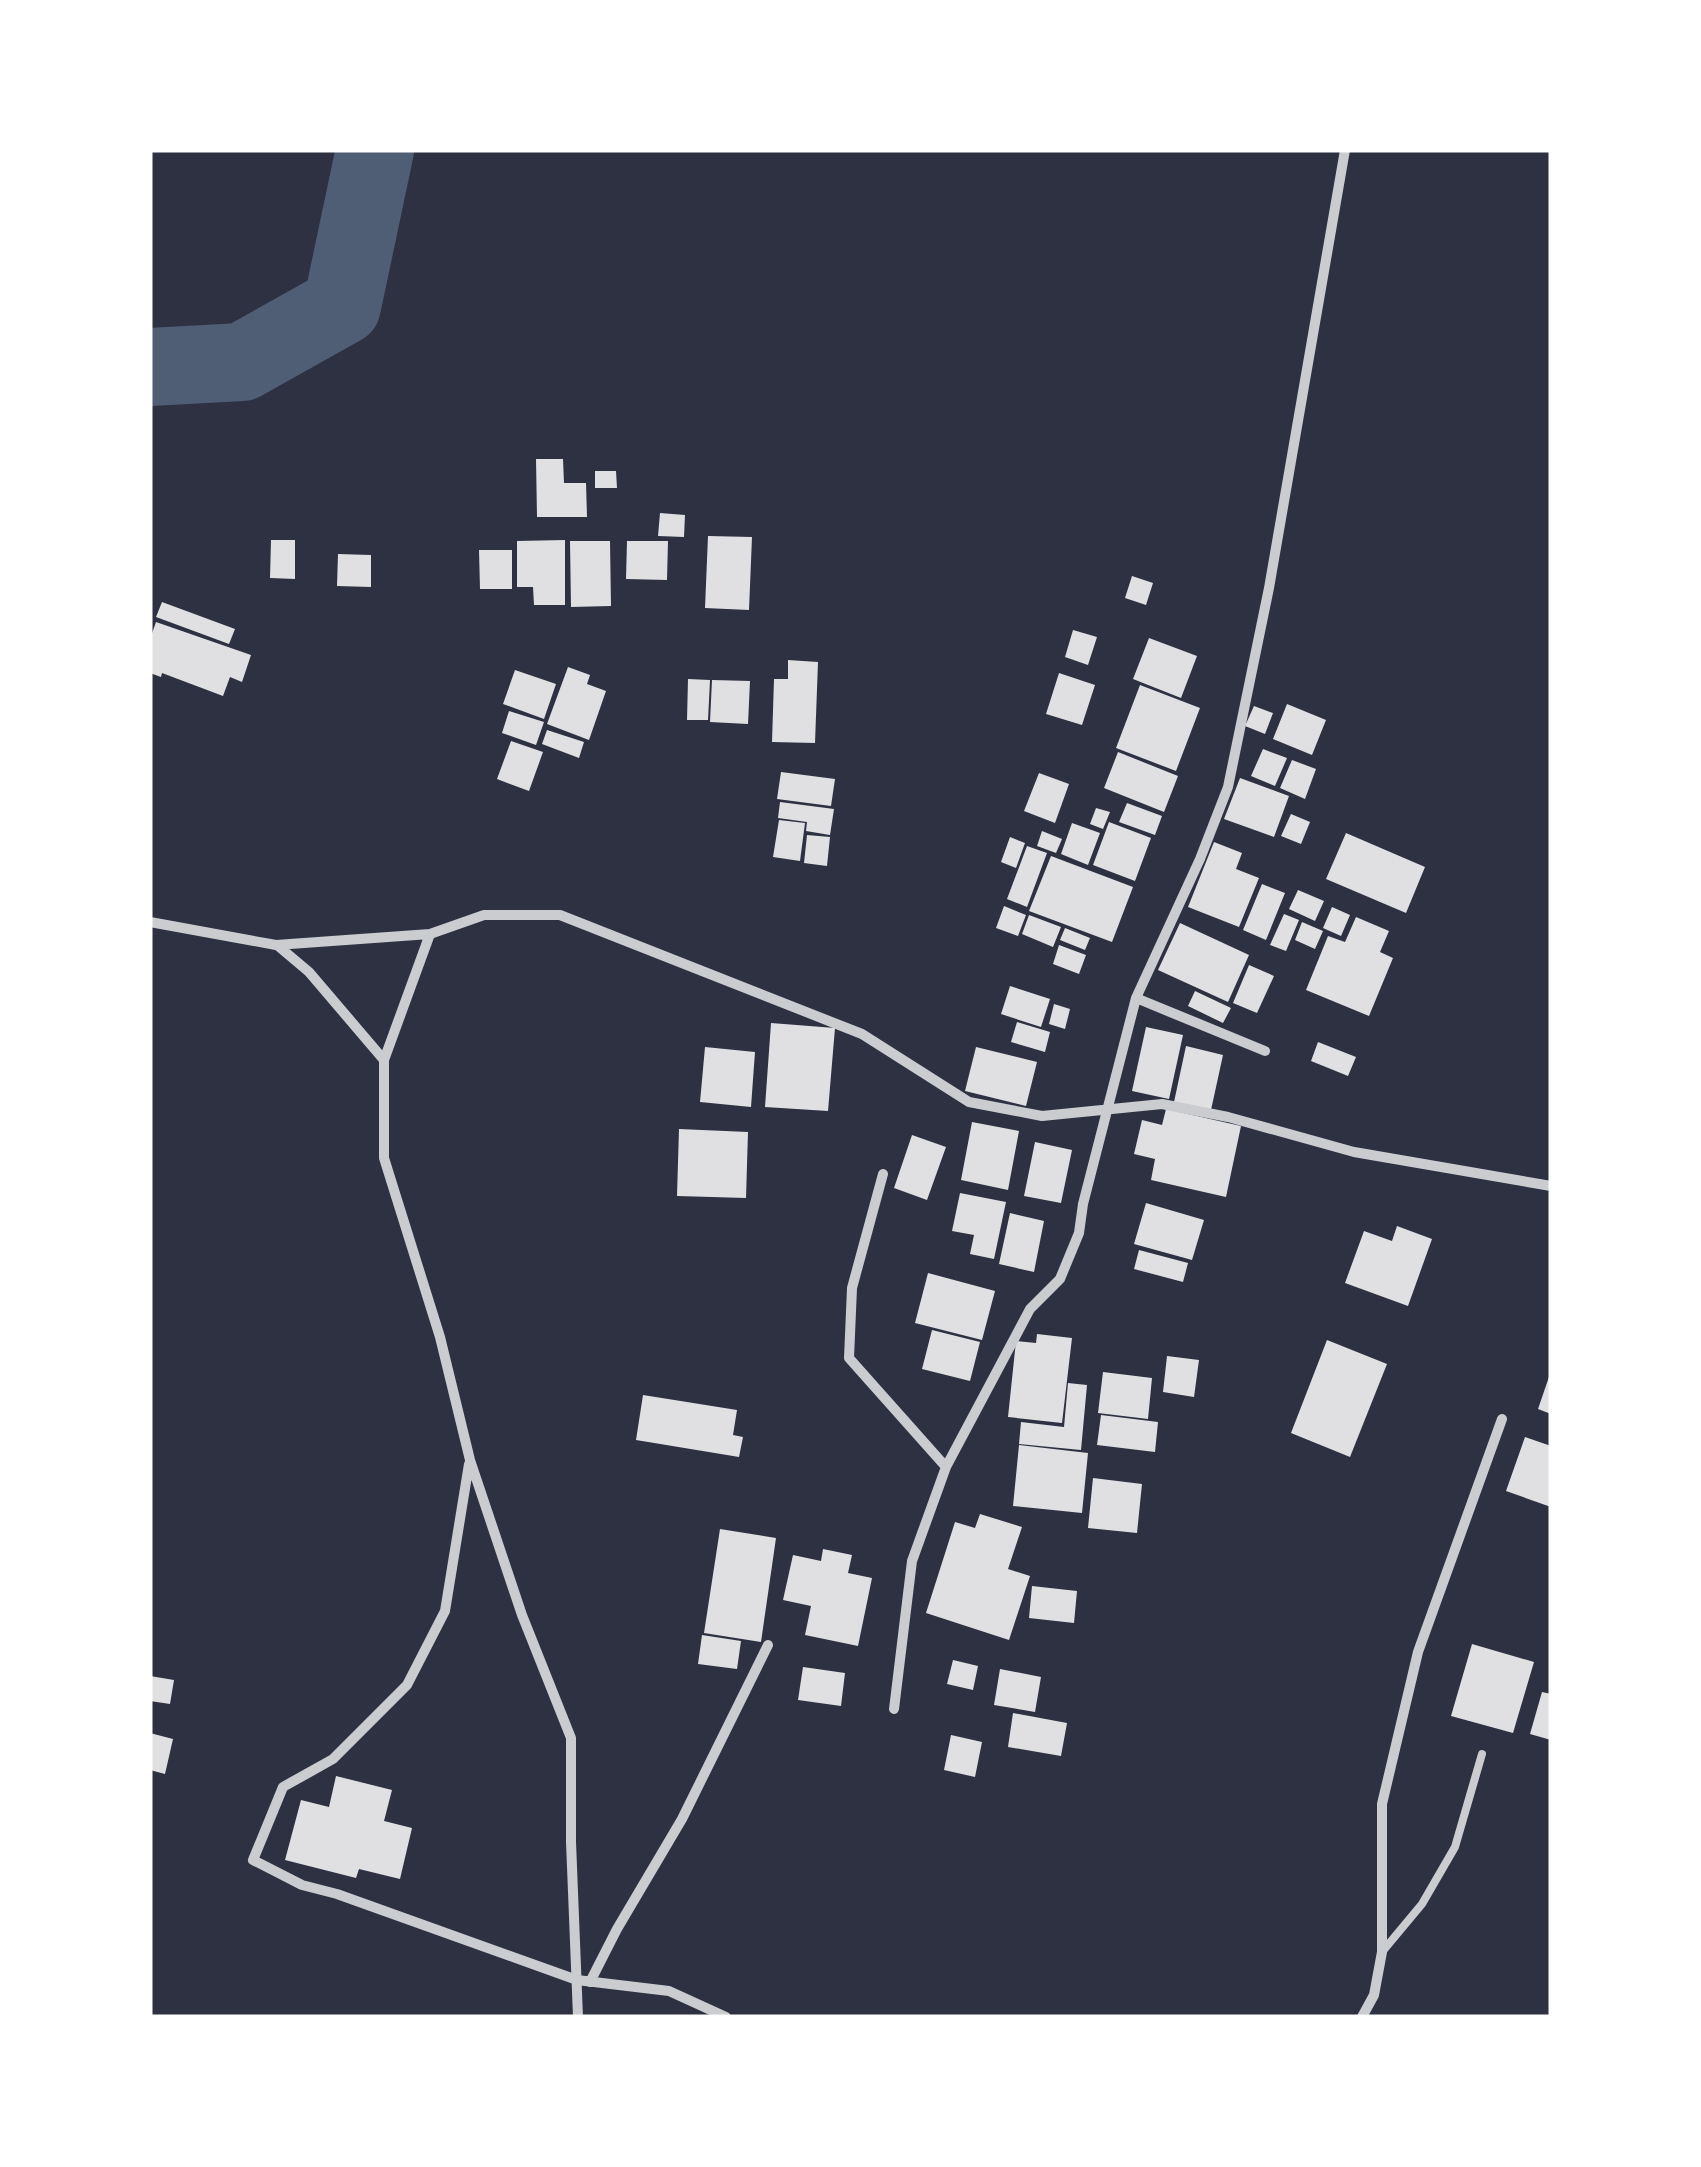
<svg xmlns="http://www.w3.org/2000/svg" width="1701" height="2167" viewBox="0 0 1701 2167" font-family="'PT Serif',serif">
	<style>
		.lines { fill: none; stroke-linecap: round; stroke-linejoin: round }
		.river { stroke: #4f5d75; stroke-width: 78 }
		.building { fill: #e0e0e3 }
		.service { stroke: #caccd0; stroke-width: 8 }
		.minor { stroke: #caccd0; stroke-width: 10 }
	</style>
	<rect width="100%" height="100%" fill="#2d3142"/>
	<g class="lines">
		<!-- river -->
		<path class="river" d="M150,367l92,-5 100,-56 33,-156"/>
	</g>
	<!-- building -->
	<path class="building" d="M536,459h27l1,24h22l1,34h-50z
		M595,471h21l1,17h-22z
		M660,513l25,2 -1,22 -26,-1z
		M708,536l44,1 -3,73 -44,-2z
		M271,540h24v39l-25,-1z
		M565,540v65h-31l-1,-18h-16v-46z
		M570,541h40l1,65 -40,1z
		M627,541h41l-1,39 -41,-1z
		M479,550h33v39h-32z
		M338,554l33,1v32l-34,-1z
		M1132,576l21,7 -7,22 -21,-7z
		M162,602l73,27 -6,15 -73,-27z
		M156,622l95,33 -9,27 -12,-5 -7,19 -61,-23 -1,4 -11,-4v-34z
		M1073,630l24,7 -9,28 -23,-8z
		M1149,638l48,18 -16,42 -48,-19z
		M788,660l30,2 -3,81 -43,-1 2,-63h14z
		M568,667l22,8 -3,9 19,7 -17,49 -42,-16z
		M515,670l41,14 -12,35 -41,-15z
		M1059,673l36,12 -13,40 -36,-11z
		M688,679l22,1 -2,40h-21z
		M712,680l38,1 -2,43 -38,-2z
		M1140,685l60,23 -24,63 -60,-23z
		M1287,704l39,16 -14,35 -39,-16z
		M1254,706l19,7 -8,21 -20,-8z
		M509,711l35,11 -8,23 -34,-12z
		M547,730l37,12 -5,16 -37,-14z
		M511,741l32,11 -14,39 -32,-12z
		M1263,749l24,9 -12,28 -24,-10z
		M1118,752l60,24 -14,36 -60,-24z
		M1292,760l24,9 -11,30 -25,-11z
		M781,772l54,7 -4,27 -54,-7z
		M1039,773l30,11 -14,39 -31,-12z
		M1240,778l49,18 -15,41 -50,-18z
		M780,802l54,7 -4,26 -24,-4 1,-9 -29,-4z
		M1127,803l35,13 -7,19 -36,-13z
		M1096,808l14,4 -7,17 -13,-5z
		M1291,814l19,8 -9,22 -20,-8z
		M779,820l26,3 -5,38 -27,-4z
		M1109,822l42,16 -16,43 -42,-16z
		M1072,823l28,10 -12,32 -27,-11z
		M1042,831l20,8 -6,14 -19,-7z
		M1346,833l79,34 -19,46 -80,-34z
		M807,835l23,2 -3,29 -23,-3z
		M1010,837l15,6 -9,25 -15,-6z
		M1214,842l28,11 -6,16 23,9 -20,49 -51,-20z
		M1027,846l20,7 -20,54 -20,-8z
		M1051,856l82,31 -21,55 -83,-31z
		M1262,884l23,9 -19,47 -23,-10z
		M1298,890l26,11 -9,20 -26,-12z
		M1004,906l22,9 -8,21 -22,-8z
		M1332,907l18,8 -9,21 -18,-8z
		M1284,914l15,6 -13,31 -16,-6z
		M1029,915l32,12 -8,20 -31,-13z
		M1356,917l33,14 -9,21 13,6 -24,58 -63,-26 22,-54 17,6z
		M1302,922l21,9 -8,18 -20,-9z
		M1180,923l69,32 -21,47 -70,-32z
		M1065,928l25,10 -5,12 -25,-10z
		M1059,945l27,10 -7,19 -26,-10z
		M1249,965l25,11 -17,37 -24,-10z
		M1010,986l40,13 -9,28 -40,-13z
		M1195,991l36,17 -8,15 -35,-17z
		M1054,1004l16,5 -5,20 -16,-5z
		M1017,1022l33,10 -5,20 -34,-10z
		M771,1023l64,5 -7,83 -63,-4z
		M1146,1027l37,8 -14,64 -37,-8z
		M1318,1042l38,15 -8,19 -37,-15z
		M1186,1046l37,9 -12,55 -37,-8z
		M705,1047l50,5 -4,55 -51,-5z
		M976,1047l61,15 -11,44 -61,-15z
		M1166,1109l75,17 -15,71 -75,-17 4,-21 -21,-5 8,-34 20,5z
		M972,1122l47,9 -11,59 -47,-10z
		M679,1129l69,3 -2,66 -69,-2z
		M912,1135l34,12 -19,53 -33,-12z
		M1035,1142l37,8 -11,53 -37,-7z
		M960,1193l46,9 -12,57 -24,-5 4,-19 -22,-4z
		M1146,1203l58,17 -12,40 -58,-16z
		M1010,1213l34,8 -10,51 -35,-8z
		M1397,1226l35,13 -24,67 -63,-23 19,-52 28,10z
		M1139,1250l49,13 -5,19 -49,-13z
		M928,1273l67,18 -13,49 -67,-17z
		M932,1330l48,12 -10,39 -48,-12z
		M1037,1334l35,4 -10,85 -54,-6 8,-76 20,2z
		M1327,1340l60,24 -37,93 -59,-24z
		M1167,1356l32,4 -5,37 -31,-5z
		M1551,1371v43l-13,-5z
		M1103,1372l49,6 -4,41 -50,-6z
		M1068,1383l19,2 -6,65 -62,-6 2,-22 43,5z
		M643,1395l94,15 -4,25 10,2 -4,20 -103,-17z
		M1101,1415l57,7 -3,30 -58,-7z
		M1525,1437l26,9v61l-45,-16z
		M1019,1445l69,8 -6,60 -69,-7z
		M1093,1478l49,6 -5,49 -49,-5z
		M980,1514l42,13 -14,42 22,7 -21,64 -83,-27 29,-91 20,6z
		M720,1529l56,9 -15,104 -57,-9z
		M823,1549l29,6 -4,18 24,5 -14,68 -53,-11 6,-29 -28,-6 10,-45 28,6z
		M1032,1586l45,5 -3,32 -45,-5z
		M702,1635l39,6 -4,28 -39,-5z
		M1472,1644l62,18 -21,71 -62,-17z
		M953,1660l25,6 -5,24 -26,-6z
		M803,1667l42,6 -4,33 -43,-6z
		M1000,1669l41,8 -6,35 -41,-7z
		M150,1676l24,4 -4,24 -20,-3z
		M1542,1692l9,2v46l-21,-6z
		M1013,1713l54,10 -6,33 -53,-9z
		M150,1733l23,6 -8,35 -15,-4z
		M951,1735l31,7 -7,35 -31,-7z
		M336,1776l56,14 -8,31 28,7 -12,51 -41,-10 -3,9 -71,-18 16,-60 28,7z"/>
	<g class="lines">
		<!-- service -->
		<path class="service" d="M1382,1952l40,-48 33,-57 27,-93"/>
		<!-- minor -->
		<path class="minor" d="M150,922l126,23 154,-11
			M277,945l32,27 75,88
			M1136,998l129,53
			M883,1174l-31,114 -3,70 97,109
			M469,1464l-24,147 -38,74 -74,74 -50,28 -30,73 49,25 35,9 240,86 92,11 57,26
			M894,1709l18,-148 34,-94 84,-158 30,-30 19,-46 4,-29 53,-206 64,-139 28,-72 41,-199 76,-438
			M590,1982l27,-53 65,-110 86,-174
			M578,2017l-7,-175v-104l-49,-123 -52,-155 -30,-123 -56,-179v-98l46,-126 54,-19h76l302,119 107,68 73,14 120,-12 66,13 126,35 197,34
			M1362,2017l12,-22 8,-43v-148l36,-152 84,-233"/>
	</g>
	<!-- border -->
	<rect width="1701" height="2167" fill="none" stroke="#ffffff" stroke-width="305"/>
</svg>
